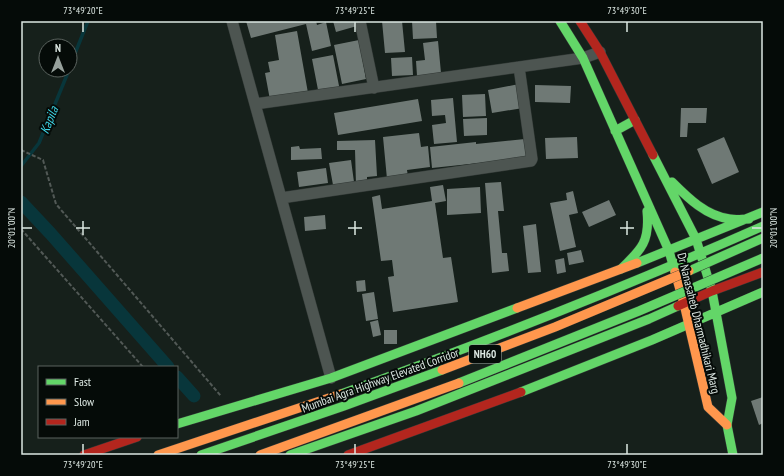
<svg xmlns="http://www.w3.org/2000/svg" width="784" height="476" viewBox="0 0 784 476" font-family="'PT Sans Narrow',sans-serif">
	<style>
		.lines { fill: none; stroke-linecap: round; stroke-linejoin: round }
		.stream { stroke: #08363b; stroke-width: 3.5 }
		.canal { stroke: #08363b; stroke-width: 13 }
		.building { fill: #6f7975 }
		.street-casing { stroke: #323936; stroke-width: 12 }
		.fast-casing { stroke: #323936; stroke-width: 10 }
		.slow-casing { stroke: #323936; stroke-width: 10 }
		.jam-casing { stroke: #323936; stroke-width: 10 }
		.path { stroke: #525956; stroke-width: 2; stroke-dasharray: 4 2; stroke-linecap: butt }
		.street { stroke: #4d5551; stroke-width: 11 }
		.fast { stroke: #63d668; stroke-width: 9 }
		.slow { stroke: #ff974d; stroke-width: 9 }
		.jam { stroke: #b3261e; stroke-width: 9 }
		.fast-bridge-casing { stroke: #323936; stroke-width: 10; stroke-linecap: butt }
		.slow-bridge-casing { stroke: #323936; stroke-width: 10; stroke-linecap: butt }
		.fast-bridge { stroke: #63d668; stroke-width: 9 }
		.slow-bridge { stroke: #ff974d; stroke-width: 9 }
		.ticks { fill: none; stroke: #dce7e2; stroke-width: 1.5 }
		.labels { text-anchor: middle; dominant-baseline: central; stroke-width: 4; stroke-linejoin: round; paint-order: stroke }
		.shield { fill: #050b08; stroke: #9ca5a1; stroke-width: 1 }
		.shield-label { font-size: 11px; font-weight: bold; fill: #dce7e2 }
		.street-label { font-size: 12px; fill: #dce7e2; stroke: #050b08 }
		.water-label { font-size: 13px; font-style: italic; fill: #3ed5e6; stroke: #050b08 }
		.neatline { fill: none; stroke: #dce7e2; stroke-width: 1.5 }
		.ticks-label { font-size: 10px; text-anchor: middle; fill: #dce7e2 }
	</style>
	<rect width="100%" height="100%" fill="#16201b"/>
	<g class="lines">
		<!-- stream -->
		<path class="stream" d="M70,66l18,-45
			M21,166l18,-23 30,-73"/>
		<!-- canal -->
		<path class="canal" d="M21,202l30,32 117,133
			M177,377l17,19"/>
	</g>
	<!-- building -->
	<path class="building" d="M246,21h70l1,4 9,-3 5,24 -19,5 -6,-27 -55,14z
		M333,21h23l1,5 -21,6z
		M382,21h20l3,31 -20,1z
		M412,21h24l1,17 -24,1z
		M297,31l11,62 -38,7 -5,-27 5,-1 -2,-10 11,-2 -4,-25z
		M359,40l7,39 -24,5 -8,-39z
		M438,41l3,32 -24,3 -1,-15 9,-1 -2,-17z
		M333,55l7,36 -21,4 -7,-36z
		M412,57l1,18 -21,1 -1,-18z
		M519,84l4,24 -31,5 -4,-23z
		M535,85l36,1 -1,17 -35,-1z
		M485,94l1,22 -23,1 -1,-22z
		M453,98l4,44 -23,2 -2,-19 14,-2 -1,-8 -13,1 -1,-16z
		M418,99l4,22 -84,14 -4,-22z
		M681,108h26l-1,15h-18l-1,14h-7z
		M487,118v17l-23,1 -1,-17z
		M419,133l2,14 7,-1 2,21 -23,3 1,7 -21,2 -4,-42z
		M577,137l1,21 -32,1 -1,-21z
		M724,137l15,35 -27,12 -15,-35z
		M525,139l2,19 -95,10 -2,-21 46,-5v2z
		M375,140l2,36 -10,1v8h-11l-1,-35h-18v-9z
		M299,146l1,3 21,-1 1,11 -31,1v-13z
		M351,160l3,22 -21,3 -4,-22z
		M326,168l2,15 -29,4 -2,-15z
		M501,182l3,29h-6l4,42h5l2,18 -17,2 -7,-90z
		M443,185l3,16 -11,2 8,55 8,-1 7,45 -65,10 -5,-35 6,-1 -2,-16 -11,1 -9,-64 8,-2 2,14 50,-8 -2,-14z
		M480,187l1,26 -34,2v-26z
		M573,191l5,22 -9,2 7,32 -16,4 -10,-48 17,-3 -1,-7z
		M609,200l7,15 -27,12 -7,-15z
		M325,215l1,14 -21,2 -1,-14z
		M536,224l5,48 -13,1 -5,-47z
		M581,250l3,12 -15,3 -2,-12z
		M564,258l2,14 -9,2 -2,-14z
		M365,280l1,11 -9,1 -1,-11z
		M374,292l4,27 -12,2 -4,-27z
		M378,320l3,15 -8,2 -3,-15z
		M384,330h13v14h-13z
		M763,397v26l-4,2 -8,-24z"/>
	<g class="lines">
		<defs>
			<path id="street" d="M232,21l99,357
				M360,21l14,67
				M255,104l328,-46 17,-6
				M281,198l250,-37 1,-2 -13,-92"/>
			<path id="fast" d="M560,21l23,37 86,193 6,21
				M615,131l20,-11
				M653,155l43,84 16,52 20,107 -5,27 6,30
				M672,182c16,16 34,34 58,37 6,1 13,0 19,0
				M637,263l126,-51
				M621,269c21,-20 29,-28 26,-58
				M521,392l131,-52 111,-48
				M341,394c142,-51 284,-107 422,-168
				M177,424l154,-46 186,-70
				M290,455l126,-44 233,-92 29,-13"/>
			<path id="slow" d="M675,272l9,32 24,103 19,18
				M517,308l120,-45
				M158,455l183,-61"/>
			<path id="jam" d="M580,21l20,31 53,103
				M678,306l34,-15 51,-19
				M84,455l53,-18
				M348,455l173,-63"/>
		</defs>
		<!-- street casing -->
		<use href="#street" class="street-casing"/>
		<!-- fast casing -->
		<use href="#fast" class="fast-casing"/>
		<!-- slow casing -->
		<use href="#slow" class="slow-casing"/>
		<!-- jam casing -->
		<use href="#jam" class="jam-casing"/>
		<!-- path -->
		<path class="path" d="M21,150l22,10 13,44 165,192
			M21,229l122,138"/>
		<!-- street -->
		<use href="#street" class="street"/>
		<!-- fast -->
		<use href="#fast" class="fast"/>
		<!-- slow -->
		<use href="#slow" class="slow"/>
		<!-- jam -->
		<use href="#jam" class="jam"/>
		<defs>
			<path id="fast-bridge" d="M689,271l74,-33
				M459,383l180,-72 124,-53
				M201,455l143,-49 98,-36"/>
			<path id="slow-bridge" d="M442,370l113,-43 134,-56
				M260,455l199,-72"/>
		</defs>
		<!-- fast-bridge casing -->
		<use href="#fast-bridge" class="fast-bridge-casing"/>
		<!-- slow-bridge casing -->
		<use href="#slow-bridge" class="slow-bridge-casing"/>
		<!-- fast-bridge -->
		<use href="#fast-bridge" class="fast-bridge"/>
		<!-- slow-bridge -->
		<use href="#slow-bridge" class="slow-bridge"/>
	</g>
	<!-- ticks -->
	<path class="ticks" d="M83,22v10M355,22v10M627,22v10M83,221v14M355,221v14M627,221v14M22,228h10M76,228h14M348,228h14M620,228h14M752,228h10M83,444v10M355,444v10M627,444v10"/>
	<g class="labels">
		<!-- shield labels -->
		<rect class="shield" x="469" y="345" width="32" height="18" rx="3"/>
		<g class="shield-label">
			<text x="485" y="354">NH60</text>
		</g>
		<!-- street labels -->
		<g class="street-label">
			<text transform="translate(699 323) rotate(76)">Dr Nanasaheb Dharmadhikari Marg</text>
			<text transform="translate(380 380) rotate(-20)">Mumbai Agra Highway Elevated Corridor</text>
		</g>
		<!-- water labels -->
		<g class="water-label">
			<text transform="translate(49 120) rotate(-68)">Kapila</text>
		</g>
	</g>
	<!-- border -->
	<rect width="784" height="476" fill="none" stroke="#050b08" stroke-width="44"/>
	<!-- legend -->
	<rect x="38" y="366" width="140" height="72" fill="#050b08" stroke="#5b635f"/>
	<rect x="46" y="379" width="20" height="6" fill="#63d668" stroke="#5b635f"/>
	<text x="74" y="386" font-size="12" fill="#dce7e2">Fast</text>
	<rect x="46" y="399" width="20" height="6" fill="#ff974d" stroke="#5b635f"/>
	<text x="74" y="406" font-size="12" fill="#dce7e2">Slow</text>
	<rect x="46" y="419" width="20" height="6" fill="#b3261e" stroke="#5b635f"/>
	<text x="74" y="426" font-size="12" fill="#dce7e2">Jam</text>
	<!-- north arrow -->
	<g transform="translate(58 58)"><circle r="19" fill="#050b08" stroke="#5b635f"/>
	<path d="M0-3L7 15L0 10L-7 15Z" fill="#97a19c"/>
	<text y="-6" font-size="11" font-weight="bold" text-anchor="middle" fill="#dce7e2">N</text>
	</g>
	<rect x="22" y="22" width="740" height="432" class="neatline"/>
	<g class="ticks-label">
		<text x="83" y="14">73°49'20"E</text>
		<text x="355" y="14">73°49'25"E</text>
		<text x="627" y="14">73°49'30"E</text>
		<text transform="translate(11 228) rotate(-90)" y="4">20°01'00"N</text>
		<text transform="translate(773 228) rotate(-90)" y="4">20°01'00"N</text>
		<text x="83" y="468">73°49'20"E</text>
		<text x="355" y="468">73°49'25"E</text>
		<text x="627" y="468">73°49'30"E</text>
	</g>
</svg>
